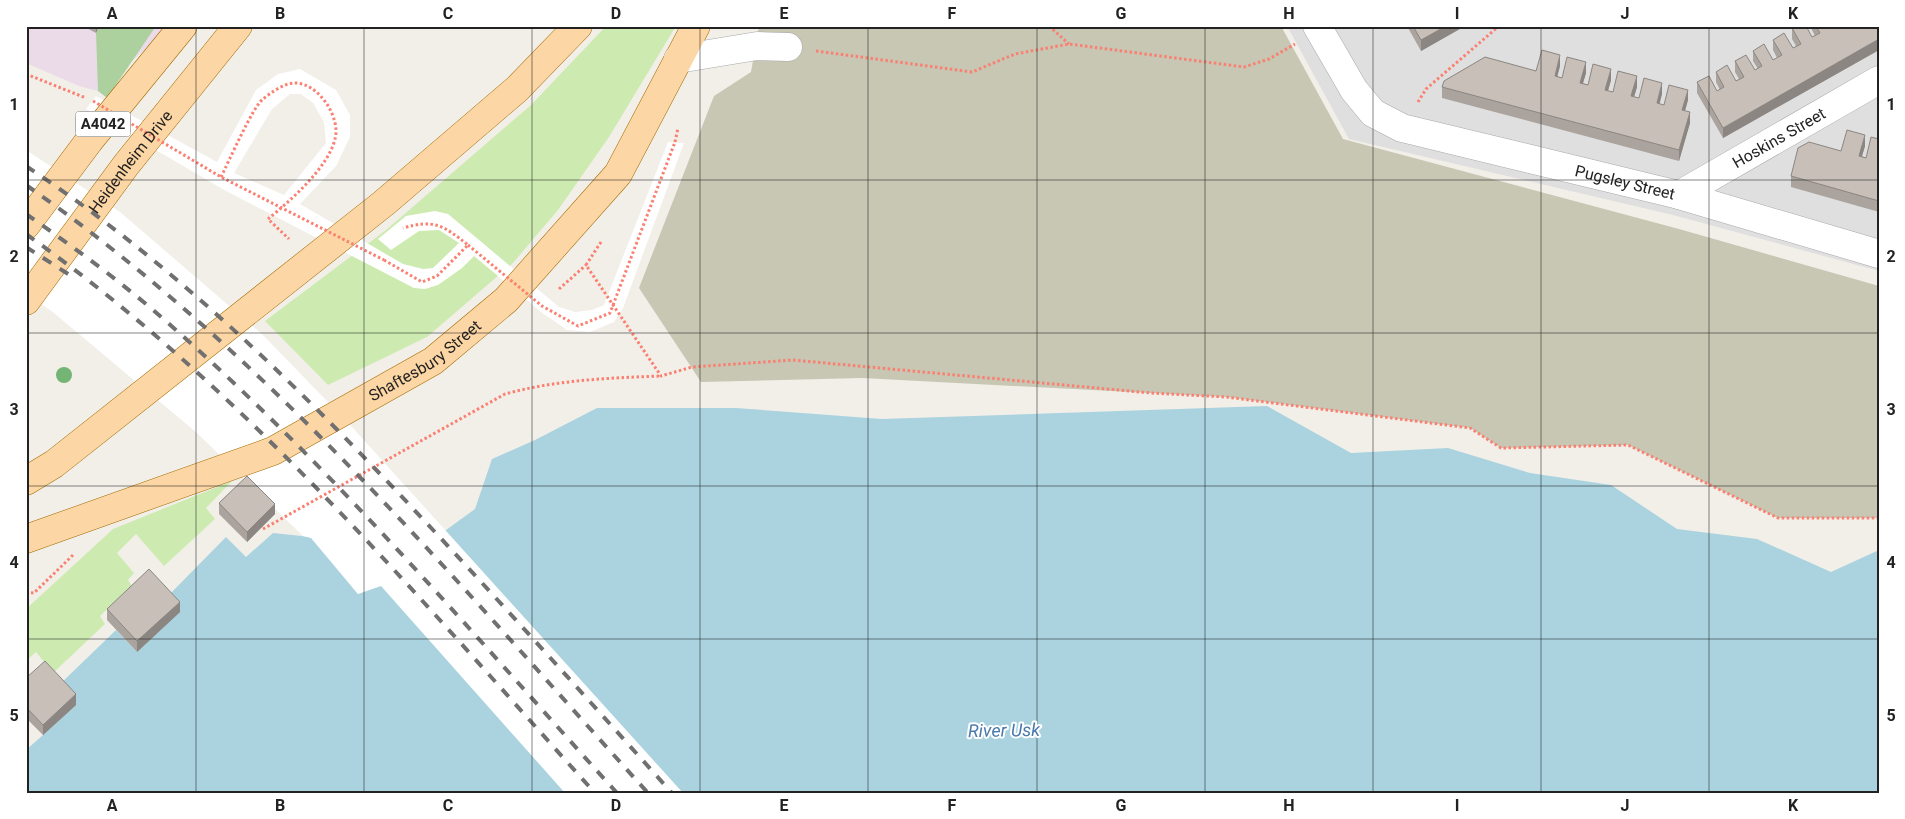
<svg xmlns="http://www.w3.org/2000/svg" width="1905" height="819" viewBox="0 0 1905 819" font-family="Roboto,sans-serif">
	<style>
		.residential { fill: #e0dfdf }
		.industrial { fill: #ebdbe8 }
		.construction { fill: #c7c7b4 }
		.grass { fill: #cdebb0 }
		.forest { fill: #add19e }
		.water { fill: #aad3df }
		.pier { fill: #fff; fill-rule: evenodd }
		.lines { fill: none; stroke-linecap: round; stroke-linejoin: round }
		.minor-casing { stroke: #a9a9a9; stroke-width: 29 }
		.major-casing { stroke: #a06b00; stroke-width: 29 }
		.path { stroke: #fa8072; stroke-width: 3; stroke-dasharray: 2.5 2.5; stroke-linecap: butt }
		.minor { stroke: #fff; stroke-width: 28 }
		.major { stroke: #fcd6a4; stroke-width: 28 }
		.rail { stroke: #707070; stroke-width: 4; stroke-dasharray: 10 10; stroke-linecap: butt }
		.path-bridge { stroke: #fa8072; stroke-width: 3; stroke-dasharray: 2.5 2.5; stroke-linecap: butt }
		.tree { fill: #74b475 }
		.wall { fill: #aba49e }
		.shaded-wall { fill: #8b8681 }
		.building { fill: #c7bfb8; stroke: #8b8681 }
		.grid { fill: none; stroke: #222; stroke-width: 1; stroke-opacity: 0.55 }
		.labels { text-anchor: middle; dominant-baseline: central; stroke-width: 4; stroke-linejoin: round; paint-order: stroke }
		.shield { fill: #fff; stroke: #646464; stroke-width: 1 }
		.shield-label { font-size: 15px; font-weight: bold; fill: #222 }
		.street-label { font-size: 16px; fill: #222; stroke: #fff }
		.water-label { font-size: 18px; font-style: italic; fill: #4a7aab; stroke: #fff }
		.neatline { fill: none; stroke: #222; stroke-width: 2 }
		.grid-label { font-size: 16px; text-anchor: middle; font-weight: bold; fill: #222 }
	</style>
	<rect width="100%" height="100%" fill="#f2efe9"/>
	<!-- residential -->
	<path class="residential" d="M1287,26h592v245l-206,-56 -324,-76z"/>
	<!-- industrial -->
	<path class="industrial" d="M26,26h145l-73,65 -19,-5 -53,-23z"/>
	<!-- construction -->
	<path class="construction" d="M759,26h522l62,113 336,90 200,57v232h-101l-150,-73 -127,3 -31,-20 -244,-31 -364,-19 -161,4 -62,-94 75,-192 37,-24z"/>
	<!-- grass -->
	<path class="grass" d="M606,26h70l-67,111 -51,73 -45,53 -86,74 -99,48 -63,-64 121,-91 145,-125z
		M232,481l-26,27 9,11 -51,47 -28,-32 -19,19 17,20 -6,7 4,6 -32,30 5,8 -52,49 -17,-21 -10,9v-52l87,-80z"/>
	<!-- forest -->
	<path class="forest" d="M99,26h57l-49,72 -9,-7 -2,-58z"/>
	<!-- water -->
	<path class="water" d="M1267,406l84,47 97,-5 82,25 81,12 66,44 80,10 74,33 48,-22v243h-1853v-43l17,-15 15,-49 58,-56 21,22 29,-54 60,-61 20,20 27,-24 38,4 47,57 117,-85 17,-50 43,-19 62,-32h139l146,11z"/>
	<!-- pier -->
	<path class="pier" d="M300,69l36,21 14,25v22l-14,29 -36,38 103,60 20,5 10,-1 26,-25 -20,-13 -20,1 -28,19 -13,-11 28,-23 29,-5 13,3 111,93 16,5 17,-2 12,-5 64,-163 16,1 -61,165 -9,14 -24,10 -23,-2 -26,-18 -67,-56 -12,12 -24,17 -13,4 -11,-1 -188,-97 -140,-82 10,-13 121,66 39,-72 22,-16zM290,94h11l12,9 11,19 2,21 -42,52 -50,-22 38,-64z
		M26,150l94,62 143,123 89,92 331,366h-118l-184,-207 -23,8 -47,-56 -8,-2 -106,-103 -143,-120 -28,-20z"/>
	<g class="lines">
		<defs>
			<g id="minor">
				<path id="s1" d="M1317,26l37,64 19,23 29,15 277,67 200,59"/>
				<path d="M678,59l79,-13 31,1"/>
				<path id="s2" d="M1679,195l200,-115"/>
			</g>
			<g id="major">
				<path d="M26,225l63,-84 94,-115"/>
				<path id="s3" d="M26,301l100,-136 112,-139"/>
				<path d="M26,481l28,-17 330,-261 133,-114 61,-63"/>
				<path id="s4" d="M26,539l247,-88 160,-90 73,-61 112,-126 78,-148"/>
			</g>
		</defs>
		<!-- minor casing -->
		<use href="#minor" class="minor-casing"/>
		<!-- major casing -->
		<use href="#major" class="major-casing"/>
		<!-- path -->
		<path class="path" d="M1049,26l20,18
			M816,51l156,21 43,-18 54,-10 175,23 25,-8 26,-15
			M26,74l60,24
			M1418,102l8,-13 73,-63
			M675,142l3,-14
			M221,177c7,-14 32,-70 41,-77 8,-7 22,-17 33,-17 24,0 46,35 40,56 -7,29 -45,62 -67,80l21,20
			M601,242l-15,23 75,111 31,-9 101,-7 358,33 75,4 244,31 31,20 127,-3 150,73h101
			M384,260l38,22 15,-6 31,-31c-25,-20 -34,-26 -65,-17
			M559,289l27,-24
			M263,529l242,-135c51,-14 103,-16 156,-18
			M26,592l8,1 39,-38"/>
		<!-- minor -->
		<use href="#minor" class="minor"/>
		<!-- major -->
		<use href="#major" class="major"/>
		<!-- rail -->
		<path class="rail" d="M26,166c153,101 283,231 408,365 80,86 159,174 238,262
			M26,185c240,167 427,393 622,608
			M26,214c49,34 98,70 142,109 163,143 304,310 449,470
			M26,234c219,155 391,362 569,559
			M26,247l50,32"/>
		<!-- path-bridge -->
		<path class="path-bridge" d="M93,101l128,76 163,83
			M468,245l74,61 36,20 32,-13 65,-171"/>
	</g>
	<!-- trees -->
	<circle class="tree" cx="64" cy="375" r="8"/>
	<!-- wall -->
	<path class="wall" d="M83,26h16l-3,7z
		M1407,26h58l-44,25z
		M1811,26h68v24l-156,88 -26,-45v-11l20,9 3,-1 -4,-8v-10l20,9 3,-2 -4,-7v-11l20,9 3,-1 -5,-8v-10l20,9 4,-2 -4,-8v-10l20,8 3,-2 -4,-7v-11l20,9 3,-1 -4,-8z
		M1560,66l-3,10 5,2 24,-5 -3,10 5,2 23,-5 -3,11 5,1 24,-5 -3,10 5,1 23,-4 -3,10 5,1 24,-5 -3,11 5,12 -11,38 -237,-63v-11z
		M1879,139v73l-88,-25v-11l50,-25 24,-5 -3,10 4,2z
		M219,503l56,11 -28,28 -28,-28z
		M107,609l73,3 -43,40 -30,-32z
		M26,678l50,27 -33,30 -17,-17z"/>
	<!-- shaded-wall -->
	<path class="shaded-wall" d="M96,26h3l-3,7z
		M1446,26h19l-44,25v-11z
		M1879,39v11l-156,88v-10z
		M1560,55v11l-5,20v-10z
		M1586,62v11l-6,20v-10z
		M1611,69v11l-6,21v-11z
		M1637,76v11l-6,20v-11z
		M1662,83v11l-5,20v-11z
		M1688,90v10l-6,21v-11z
		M1690,112v11l-11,38v-11z
		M1865,135v11l-6,20v-10z
		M275,504v10l-28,28v-10z
		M180,602v10l-43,40v-11z
		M76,694v11l-33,30v-10z"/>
	<!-- building -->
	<path class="building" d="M1413,26h33l-25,14z
		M1796,26h10l6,11 8,-4 -4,-7h63v13l-156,89 -26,-46 12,-6 8,15 7,-4 -8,-15 11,-7 9,16 8,-4 -9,-16 11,-6 9,15 7,-4 -9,-15 11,-7 9,16 9,-5 -9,-15 11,-7 9,15 8,-4 -9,-16z
		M1542,50l18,5 -5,21 7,2 5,-21 19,5 -6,21 8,2 5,-21 18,5 -6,21 8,2 5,-21 19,5 -6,20 8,2 5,-20 18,5 -5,20 7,2 5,-20 19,5 -6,20 8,2 -11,38 -237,-63 2,-6 41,-24 51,14z
		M1847,130l18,5 -6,21 7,2 5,-21 8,2v62l-88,-25 7,-28 11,-6 32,9z
		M247,476l28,28 -28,28 -28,-29z
		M149,569l31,33 -43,39 -30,-32z
		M45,661l31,33 -33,31 -17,-18v-29z"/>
	<!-- grid -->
	<path class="grid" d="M196,26v767M364,26v767M532,26v767M700,26v767M868,26v767M1037,26v767M1205,26v767M1373,26v767M1541,26v767M1709,26v767M26,180h1853M26,333h1853M26,486h1853M26,639h1853"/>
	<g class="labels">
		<!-- shield labels -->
		<rect class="shield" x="75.5" y="111.5" width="55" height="25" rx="4"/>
		<g class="shield-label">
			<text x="103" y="124">A4042</text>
		</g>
		<!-- street labels -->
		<g class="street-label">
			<text stroke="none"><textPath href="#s2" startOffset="115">Hoskins Street</textPath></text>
			<text stroke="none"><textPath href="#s3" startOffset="174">Heidenheim Drive</textPath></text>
			<text stroke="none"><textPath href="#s1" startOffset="366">Pugsley Street</textPath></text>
			<text stroke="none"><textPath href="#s4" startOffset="439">Shaftesbury Street</textPath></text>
		</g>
		<!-- water labels -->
		<g class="water-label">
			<text transform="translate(1004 730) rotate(-1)">River Usk</text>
		</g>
	</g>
	<!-- border -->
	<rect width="1905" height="819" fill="none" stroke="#ffffff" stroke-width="55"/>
	<rect x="28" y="28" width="1850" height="764" class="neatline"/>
	<g class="grid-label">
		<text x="112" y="19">A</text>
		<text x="280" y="19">B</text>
		<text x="448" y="19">C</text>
		<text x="616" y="19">D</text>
		<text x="784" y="19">E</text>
		<text x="952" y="19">F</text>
		<text x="1121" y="19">G</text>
		<text x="1289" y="19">H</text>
		<text x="1457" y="19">I</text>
		<text x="1625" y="19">J</text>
		<text x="1793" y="19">K</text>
		<text x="14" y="110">1</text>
		<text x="1891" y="110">1</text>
		<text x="14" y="262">2</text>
		<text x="1891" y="262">2</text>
		<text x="14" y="415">3</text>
		<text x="1891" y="415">3</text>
		<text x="14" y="568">4</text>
		<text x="1891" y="568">4</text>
		<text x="14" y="721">5</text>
		<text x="1891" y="721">5</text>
		<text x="112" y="811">A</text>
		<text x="280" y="811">B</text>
		<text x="448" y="811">C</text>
		<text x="616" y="811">D</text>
		<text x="784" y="811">E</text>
		<text x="952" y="811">F</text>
		<text x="1121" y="811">G</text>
		<text x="1289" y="811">H</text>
		<text x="1457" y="811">I</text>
		<text x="1625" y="811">J</text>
		<text x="1793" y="811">K</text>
	</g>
</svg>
